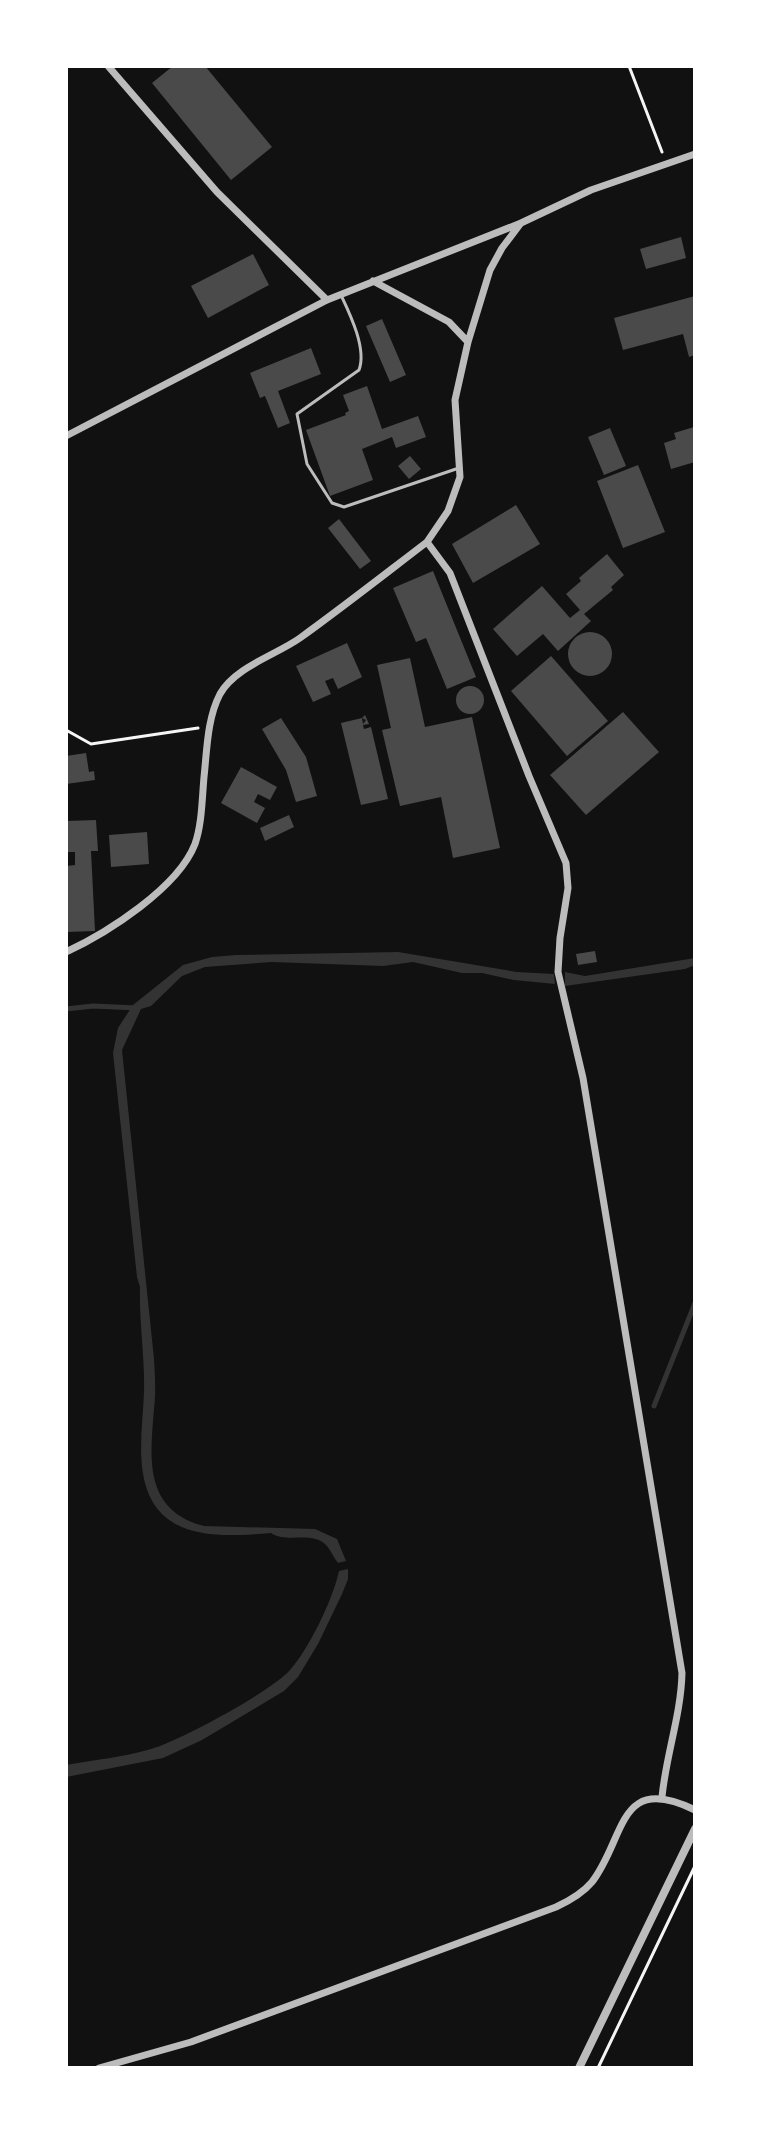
<svg xmlns="http://www.w3.org/2000/svg" width="761" height="2134" viewBox="0 0 761 2134" font-family="Roboto,sans-serif">
	<style>
		.water { fill: #333 }
		.lines { fill: none; stroke-linecap: round; stroke-linejoin: round }
		.stream { stroke: #333; stroke-width: 5 }
		.building { fill: #4a4a4a }
		.path { stroke: #f5f5f5; stroke-width: 3 }
		.service { stroke: #bcbcbc; stroke-width: 3 }
		.minor { stroke: #bcbcbc; stroke-width: 7 }
		.tertiary { stroke: #bcbcbc; stroke-width: 8 }
	</style>
	<rect width="100%" height="100%" fill="#111"/>
	<!-- water -->
	<path class="water" d="M398,952l119,20 37,2 1,10 -41,-4 -32,-7h-20l-49,-11 -30,4 -111,-4 -67,5 -23,9 -31,30 -10,3 -19,41 32,309c1,17 2,34 0,50 -4,49 -11,101 50,117l111,3 22,10 9,22 -8,2c-4,-5 -7,-12 -11,-17 -14,-16 -40,-2 -56,-13 -50,4 -113,9 -127,-54 -6,-28 -1,-59 0,-87 1,-35 -5,-70 -4,-105l-3,-10 -24,-224 5,-25 15,-23 50,-40 29,-8 24,-2z
		M695,958v7l-10,4 -120,17v-14l20,4z
		M348,1569v10l-6,15 -24,50 -20,33 -14,14 -82,49 -39,18 -97,19v-12c28,-5 58,-8 85,-16 28,-8 121,-58 139,-79 19,-21 43,-71 49,-99z"/>
	<g class="lines">
		<!-- stream -->
		<path class="stream" d="M66,1009l27,-3 44,2
			M654,1406l41,-103"/>
	</g>
	<!-- building -->
	<path class="building" d="M173,66h32l67,81 -41,33 -79,-97z
		M681,237l5,21 -40,11 -6,-20z
		M253,254l16,31 -61,33 -17,-32z
		M695,296v59l-6,2 -6,-23 -60,16 -9,-32z
		M382,319l24,56 -16,7 -24,-56z
		M311,348l10,26 -43,17 12,32 -12,5 -13,-32 -5,2 -10,-25z
		M367,386l15,43 36,-13 8,21 -30,11 -4,-11 -30,12 11,31 -43,16 -24,-66 40,-15 -1,-2 4,-2 -6,-16z
		M694,427l1,35 -24,7 -7,-26 12,-4 -2,-6z
		M610,428l16,38 -22,9 -16,-38z
		M410,456l11,13 -12,10 -11,-13z
		M638,465l27,67 -42,16 -26,-67z
		M516,505l24,39 -67,39 -21,-39z
		M339,519l32,42 -11,8 -32,-41z
		M607,554l17,21 -13,12 2,3 -29,24 7,7 -33,30 -15,-17 -26,22 -24,-27 49,-43 28,32 10,-8 -14,-16 15,-13 -2,-3z
		M433,571l43,106 -29,12 -21,-51 -10,4 -23,-54z
		M568 654a22 22 0 1 1 44 0a22 22 0 1 1-44 0Z
		M347,643l15,34 -24,12 -5,-11 -8,3 6,13 -18,8 -17,-36z
		M551,656l57,65 -41,35 -56,-65z
		M410,658l15,69 47,-10 28,131 -47,10 -12,-61 -41,9 -18,-76 9,-2 -14,-63z
		M456 700a14 14 0 1 1 28 0a14 14 0 1 1-28 0Z
		M623,712l36,40 -73,63 -36,-40z
		M365,715l4,9 -6,1 1,4 7,-2 17,72 -27,6 -20,-82 21,-5 1,6 3,-4 -4,-2z
		M281,718l25,39 11,39 -21,6 -10,-32 -24,-41z
		M86,753l3,19 5,-1 1,9 -29,4v-28z
		M241,767l36,20 -7,13 -12,-6 -4,8 11,6 -8,15 -36,-20z
		M289,815l5,12 -29,14 -5,-13z
		M96,820l2,31h-7l4,80 -29,1v-66l9,-1v-13h-9v-31z
		M147,832l2,32 -38,3 -2,-32z
		M595,951l2,11 -19,3 -2,-11z"/>
	<g class="lines">
		<!-- path -->
		<path class="path" d="M629,66l33,86
			M66,730l25,14 107,-16
			M598,2068l97,-202"/>
		<!-- service -->
		<path class="service" d="M341,295c9,19 26,54 18,75l-62,44 10,50 25,39 12,4 112,-38"/>
		<!-- minor -->
		<path class="minor" d="M108,66l109,126 110,108
			M373,281l76,41 19,20
			M66,436l261,-136 194,-77 70,-33 104,-36
			M427,542l23,31 79,203 37,87 2,25 -8,50 -2,34 25,106 99,595c-1,42 -16,82 -20,124
			M66,952c41,-19 112,-64 129,-108 7,-20 7,-45 9,-67 3,-27 3,-58 16,-83 15,-27 56,-39 80,-56 43,-31 85,-64 127,-96l21,-31 12,-34 -5,-77 13,-58 22,-72 12,-22 19,-25
			M99,2068l92,-26 365,-135c13,-6 26,-13 36,-25 34,-44 25,-110 103,-72"/>
		<!-- tertiary -->
		<path class="tertiary" d="M579,2068l116,-239"/>
	</g>
	<!-- border -->
	<rect width="761" height="2134" fill="none" stroke="#ffffff" stroke-width="136"/>
</svg>
